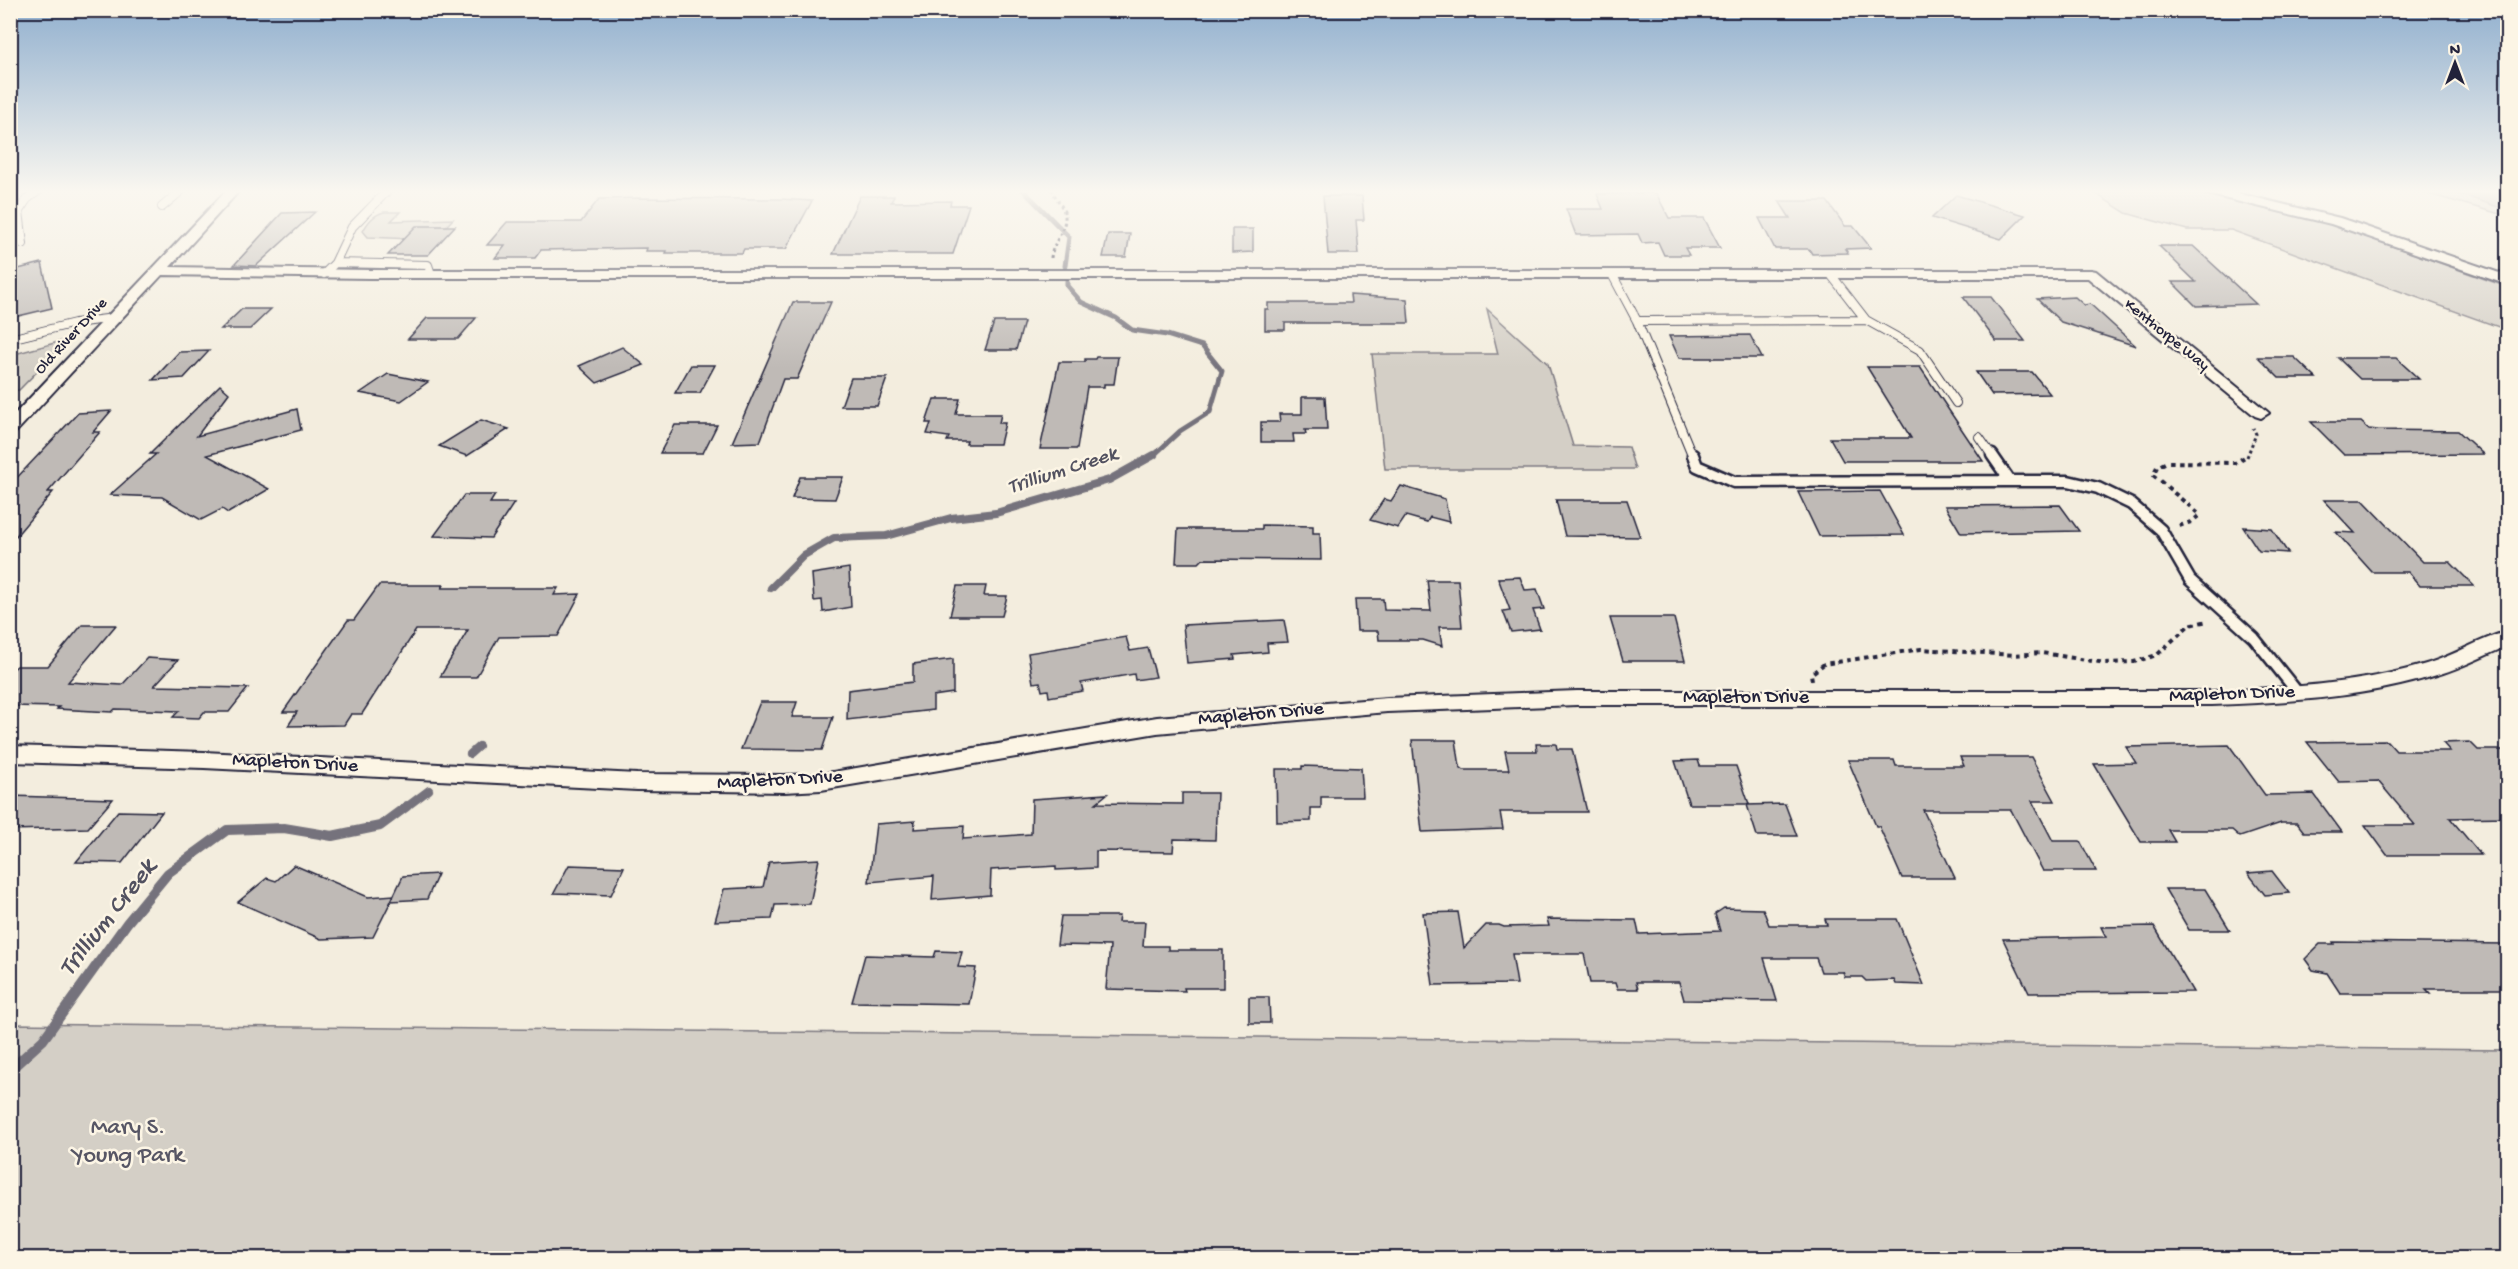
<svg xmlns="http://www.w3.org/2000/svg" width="2518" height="1269" viewBox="0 0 2518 1269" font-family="'Gochi Hand',sans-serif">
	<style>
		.green { fill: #d4cfc6; stroke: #7b7880; stroke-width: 1.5 }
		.water { fill: #aca7a6; stroke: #75727b; stroke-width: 1.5 }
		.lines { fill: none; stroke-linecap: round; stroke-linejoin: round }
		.stream-far2 { stroke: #75727b; stroke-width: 5 }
		.stream-far1 { stroke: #75727b; stroke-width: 8 }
		.stream { stroke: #75727b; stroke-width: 10 }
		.building { fill: #bfbab6; stroke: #22223b; stroke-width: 1.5 }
		.service-far1-casing { stroke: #22223b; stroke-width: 10 }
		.service-casing { stroke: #22223b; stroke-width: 15 }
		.minor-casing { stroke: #22223b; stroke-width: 4 }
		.path-far1 { stroke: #22223b; stroke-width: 3; stroke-dasharray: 3 3; stroke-linecap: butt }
		.path { stroke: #22223b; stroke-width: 4; stroke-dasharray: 4.5 4.5; stroke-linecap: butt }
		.service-far1 { stroke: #fcf5e5; stroke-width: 8 }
		.service { stroke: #fcf5e5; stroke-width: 10 }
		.minor { fill: #fcf5e5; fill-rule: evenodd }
		.labels { text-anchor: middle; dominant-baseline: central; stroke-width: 5; stroke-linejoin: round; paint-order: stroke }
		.far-street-label { font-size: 16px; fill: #22223b; stroke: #fcf5e5 }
		.street-label { font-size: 20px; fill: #22223b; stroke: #fcf5e5 }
		.water-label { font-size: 21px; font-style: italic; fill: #525160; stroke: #fcf5e5 }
		.near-park-label { font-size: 24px; fill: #575665; stroke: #fcf5e5 }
		.near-water-label { font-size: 26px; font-style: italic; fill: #525160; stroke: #fcf5e5 }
	</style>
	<rect width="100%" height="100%" fill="#f3edde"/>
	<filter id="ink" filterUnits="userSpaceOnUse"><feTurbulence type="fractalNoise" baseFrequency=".0167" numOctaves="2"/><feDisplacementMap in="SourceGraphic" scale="12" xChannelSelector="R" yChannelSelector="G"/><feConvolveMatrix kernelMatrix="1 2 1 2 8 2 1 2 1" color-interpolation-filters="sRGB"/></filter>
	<g filter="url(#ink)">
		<!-- green -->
		<path class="green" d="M2090,190h96l18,4 129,31 174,62v43l-276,-100h-44l-61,-17z
			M2415,190h92v26l-89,-25z
			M384,212h16l-9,9 62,-2 -20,21 -65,-3 -5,-6c5,-9 10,-16 21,-19z
			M1487,309l61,55 25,82 55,1 7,22h-250l-13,-115h126z
			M69,339l-50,51 -8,1v-36z
			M10,1024l2497,26v208h-2496z"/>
		<!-- water -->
		<path class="water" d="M2447,190h60v20z"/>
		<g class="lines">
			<!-- stream-far2 -->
			<path class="stream-far2" d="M1023,190l46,47 -4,29
				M1067,281v5l14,16 35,16 16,12 35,5 35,11 20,25 -12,41 -30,19 -28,26"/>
			<!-- stream-far1 -->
			<path class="stream-far1" d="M771,588l33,-33 30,-17 52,-2 65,-18 45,-5 113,-33 45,-25
				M470,754l9,-8
				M405,808l24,-18"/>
			<!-- stream -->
			<path class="stream" d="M10,1070l33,-30 84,-117 41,-50 59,-43 57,-2 48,8 48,-10 27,-20"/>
		</g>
		<!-- building -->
		<path class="building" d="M1656,193l13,25h35l16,30h-35l4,7h-25l-6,-13 -16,1 -4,-9 -62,1 -10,-26h37l-6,-15z
			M1956,195l69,20 -24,24 -69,-21z
			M860,196h34l-3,6 60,-1 -1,4h19l-16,49h-120z
			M1323,196h39l2,24h-8l3,34h-31z
			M637,198l144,1 31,2 -26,48h-42l-2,4h-76l1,-2h-21l1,-3 -106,2 -6,8h-40l10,-13h-18l20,-23h74l18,-23z
			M1779,201h48l18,25h8l18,22 -26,1 3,4 -36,1 -3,-5h-34l-16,-31h31z
			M315,212l-59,54 -22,-1 48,-52z
			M416,226h39l-27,29h-40z
			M1232,229h21v23l-21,1z
			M1108,234h22l-4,23h-23z
			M2159,246h34l63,58 -60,2 -24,-24h24z
			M42,263l10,45 -42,10v-47z
			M1350,295l57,4 2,24h-124v7h-20v-21h3v-6h83z
			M1963,297h28l34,44h-29z
			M2075,297l9,8 6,-1 46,42 -75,-24 -24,-23z
			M793,302h38l-34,77h-14l-23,63 -28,1z
			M242,309h29l-21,20h-29z
			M427,318h49l-18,21h-50z
			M994,322h30l-8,28h-31z
			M1750,335l12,23h-83l-10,-22z
			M622,347l22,18 -47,18 -18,-17z
			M209,351l-25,27 -31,2 26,-28z
			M1096,357h22l-4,27h-10v3h-17l-10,62h-37l19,-87h26v-3h10z
			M2258,357h36l22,21h-37z
			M2338,358h58l23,21h-59z
			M691,365h24l-15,28h-25z
			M1867,367h53l63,94h-140l-13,-23h81z
			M1976,372h56l18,22 -58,1z
			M388,374l40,8 -27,19 -41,-8z
			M851,378h36l-10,28h-36z
			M220,385l9,8 -32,43 100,-27 4,21 -94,25 62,34 -41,24 -6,-4 -21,11 -39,-23 -52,-2 46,-41h-6z
			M1302,397h23l2,33h-22l1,4h-13l1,8h-33v-20h19l-1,-8h23z
			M934,399h26l-4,15h45l-2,9h6l-5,21h-34l1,-3h-20l2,-4 -22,-3 4,-11h-5z
			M111,411l-18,21h7l-52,60h5l-43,51v-58l68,-72z
			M481,420l28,9 -42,27 -28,-10z
			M2311,422h50l8,7 9,1 80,1 25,23 -139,1z
			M675,425h42l-14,28h-43z
			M800,477h43l-8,22 -43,-1z
			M1401,486l44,13 4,23 -19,-5 -3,5 -21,-6 -8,12 -28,-8 14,-21 7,2z
			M1880,491l24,44 -85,1 -21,-44z
			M464,495h31l-5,8h24l-23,35 -57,-2z
			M1556,500h71l13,37 -75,-1z
			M2324,500h39l60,62h27l24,24h-54l-12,-14h-36l-36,-40 19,1z
			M2060,505l19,26 -118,2 -16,-27z
			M1262,525l51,1v7h7l1,27 -118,-1 -4,4h-23l2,-34h84z
			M2243,527l29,2 16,24 -29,-2z
			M849,568l2,39 -28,5 -1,-12 -8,1 -2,-27z
			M1520,577l5,13 12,-1 7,20 -11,1 7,19 -29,3 -8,-21 7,-1 -12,-32z
			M1427,580h31l4,47h-23l3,19 -19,-6h-44l-1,-9h-21l-2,-32h28l1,11 47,1z
			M379,585h65l-2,3h116l-4,7 26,-1 -22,42 -59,1 -23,40h-36l28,-47h-52l-54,84h-11l-7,11 -56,1 9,-14h-14l65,-92h6z
			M957,586h29l-2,10h23l-5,20h-52z
			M1610,618h64l11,43h-62z
			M1284,620l4,22 -21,1 1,9 -34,3 1,4 -48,4 -4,-38z
			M82,625h34l-48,57 54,3 25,-27 31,2 -24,26 94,2 -19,24h-25l-5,6 -26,-1 6,-6 -64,-2 -3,3 -55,-3 2,-2 -49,-1v-34l7,-6h31z
			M1126,637l4,14 18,-3 8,29 -21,3 -1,-6 -53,9 2,8 -34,6 -1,-7 -6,1 -2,-9 -7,1 -5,-30z
			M953,659v34l-20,3v14l-86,10 1,-30 65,-8v-18z
			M760,702h37l-5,15h41l-11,33 -81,-1z
			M1412,740h44l4,27 4,3h45l-4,-19h32l-1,-7h20l1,5h15l15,63h-87l3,17 -81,3z
			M2387,741l9,10h54l-7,-8 27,-1 8,8h30v67l-58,1 31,37h-94l-22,-30h50l-37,-44 -39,1 -32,-40z
			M2229,745l36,50 49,-1 28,38h-38l-7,-9h-16l-41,14 -8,-7h-64l7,12h-34l-47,-78 42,-1 -10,-16z
			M1960,757h71l24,44h-23l21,40h27l16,30h-53l-32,-61h-88l32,68h-53l-23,-52h-3l-28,-66h46l2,6h68z
			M1698,760l2,6h36l13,38h-60l-14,-43z
			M1302,766l59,2 2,29h-42v11h-10v13l-34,1 -1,-53h26z
			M1182,793h35l-2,47 -41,-1 -1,13 -77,-1v17l-40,2v-4l-65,4 -1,25 -58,5 2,-24 -65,6 7,-58 39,-3 -1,8 50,-3 -1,13 68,-5 1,-35 75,-5 -11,9 86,1z
			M10,796l103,3 -25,29 -78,2z
			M1785,804l12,32h-40l-10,-31z
			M118,811l44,1 -40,51 -46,-1z
			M819,859l-9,45 -35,1 -3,14 -57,2 9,-32 39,-2 6,-25z
			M294,865l74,32 26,-2 -21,42 -52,2 -83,-37 29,-24 9,3z
			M569,865l55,2 -13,28 -57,-2z
			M2272,871l17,22 -24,2 -17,-22z
			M438,874l-11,25 -36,2 12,-25z
			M2165,889h40l25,41h-41z
			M1724,908l39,1 6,16h58l-2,-6h72l27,66 -28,-1 -2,-4 -28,1 -4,-4h-17l-2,-5h-22l-5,-14h-52l13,43 -93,-1 -5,-18h-43l2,7h-21l-2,-6h-25l-6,-29h-72l5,30 -84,1 -10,-72 35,-1 6,36 22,-23h13l5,2 45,-1 -2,-7 89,1 3,14 81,-3 -5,-17z
			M1061,916h58l-1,6h27l-2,24h25v4h55v38h-39l1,3 -79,-2 4,-43 -53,-1z
			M2154,926l39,66 -164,1 -26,-54 103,-2 -5,-10z
			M2333,942l175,2v45h-82l4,4h-90l-13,-20 -14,-3 -8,-11 15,-15h14z
			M936,951l26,1 -4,15 18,1 -7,36 -117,-2 13,-47 69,2z
			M1249,997h20l1,26h-21z"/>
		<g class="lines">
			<defs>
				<path id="service-far1" d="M162,207l20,-17
					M23,244l-4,-33 8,-12 12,-9
					M335,263l93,2 3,9
					M324,274l11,-11 17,-36 36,-37
					M1613,276l24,45 229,-1 -34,-44
					M1866,320l54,30 36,53
					M1637,321l56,136
					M10,339l65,-16 39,-5
					M1979,437l14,20"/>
				<path id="service" d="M1693,455l4,11 37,16 276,-1 -18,-26
					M2010,481h58l30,7 33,16 30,26 29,50 64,58 44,55"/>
				<path id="minor" d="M227,190h13l-70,77 200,3h1721l5,1 173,142 -8,5 -6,-2 -167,-138h-1718l-208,-3 -146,157 -6,2v-15z
					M2201,190h23l116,28 168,58v9l-177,-61 -128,-31z
					M2508,631v15c-23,9 -45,21 -68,28 -74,24 -152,28 -228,31h-635l-190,7 -230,21 -336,57 -37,2 -147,-2 -433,-22 -194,-6v-16l194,6 433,22 147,1 37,-1 336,-57 230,-19 190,-7h635c72,-3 145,-6 214,-27 28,-8 53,-25 82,-33z"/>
			</defs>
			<!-- service-far1 casing -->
			<use href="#service-far1" class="service-far1-casing"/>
			<!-- service casing -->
			<use href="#service" class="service-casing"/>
			<!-- minor casing -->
			<use href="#minor" class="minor-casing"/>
			<!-- path-far1 -->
			<path class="path-far1" d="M1051,258c1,-15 15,-27 14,-42 -1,-9 -9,-17 -13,-26
				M2247,457l9,-23 -3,-6"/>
			<!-- path -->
			<path class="path" d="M2179,526l12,-4 9,-7 -47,-40 4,-8 10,-5 68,1 13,-8
				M1812,680l-1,-6 13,-10 97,-15 93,6 28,-2 63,10 29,-1 23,-7 32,-30 19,-4"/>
			<!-- service-far1 -->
			<use href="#service-far1" class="service-far1"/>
			<!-- service -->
			<use href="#service" class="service"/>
			<!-- minor -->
			<use href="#minor" class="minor"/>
		</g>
	</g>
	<!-- sky -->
	<linearGradient id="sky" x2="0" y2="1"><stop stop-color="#90afce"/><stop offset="0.52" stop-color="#faf7f0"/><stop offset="1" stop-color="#faf7f0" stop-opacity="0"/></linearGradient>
	<rect width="2518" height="368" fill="url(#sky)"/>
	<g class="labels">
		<!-- far-street labels -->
		<g class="far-street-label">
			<text transform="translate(2166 336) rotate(39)">Kenthorpe Way</text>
			<text transform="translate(72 337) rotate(-47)">Old River Drive</text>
		</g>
		<!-- street labels -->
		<g class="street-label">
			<text transform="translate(2232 695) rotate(-2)">Mapleton Drive</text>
			<text x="1746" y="698">Mapleton Drive</text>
			<text transform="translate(1261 715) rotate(-5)">Mapleton Drive</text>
			<text transform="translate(295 764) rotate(3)">Mapleton Drive</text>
			<text transform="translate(780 781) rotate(-3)">Mapleton Drive</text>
		</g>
		<!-- water labels -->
		<g class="water-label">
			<text transform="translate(1063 472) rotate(-18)">Trillium Creek</text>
		</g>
		<!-- near-park labels -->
		<g class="near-park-label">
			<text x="128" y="1128">Mary S.<tspan x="128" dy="28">Young Park</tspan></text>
		</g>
		<!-- near-water labels -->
		<g class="near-water-label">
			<text transform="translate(109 919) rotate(-52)">Trillium Creek</text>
		</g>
	</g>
	<!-- margin -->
	<rect width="2518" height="1269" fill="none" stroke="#fcf5e5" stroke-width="36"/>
	<rect x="18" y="18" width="2482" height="1233" fill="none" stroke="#22223b" stroke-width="2" filter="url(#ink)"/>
	<!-- north arrow -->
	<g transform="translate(2455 63)" stroke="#fcf5e5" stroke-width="4.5" paint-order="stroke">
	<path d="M0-4.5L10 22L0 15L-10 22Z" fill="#22223b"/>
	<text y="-9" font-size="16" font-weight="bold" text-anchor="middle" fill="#22223b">N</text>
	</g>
</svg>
